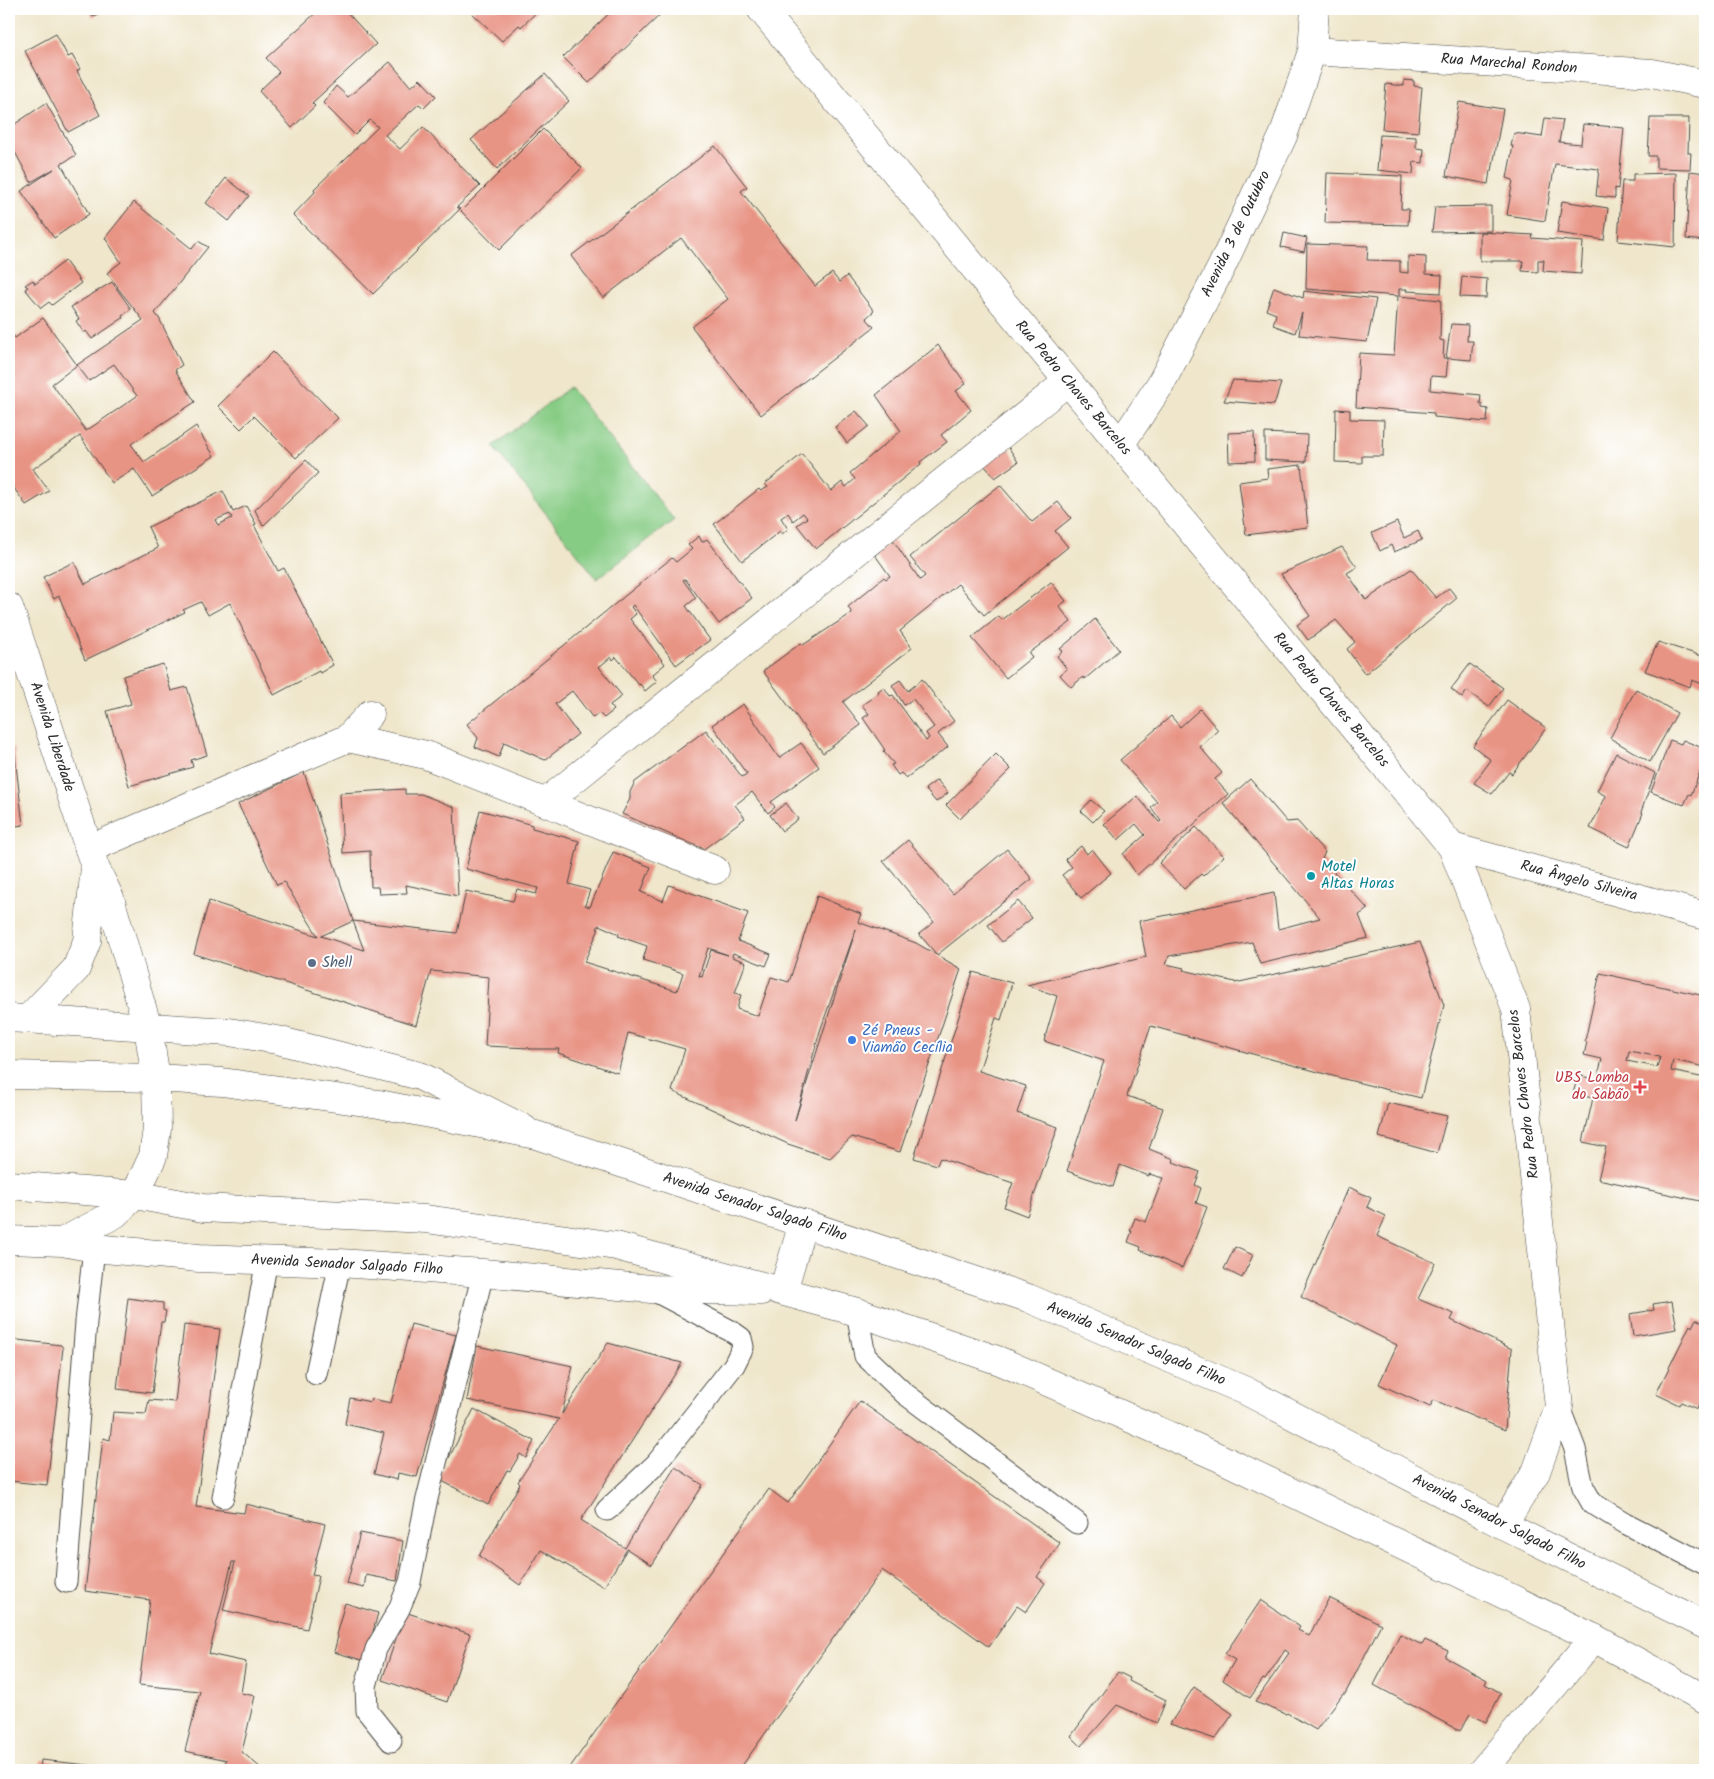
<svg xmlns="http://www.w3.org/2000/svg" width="1714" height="1779" viewBox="0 0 1714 1779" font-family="Kalam,sans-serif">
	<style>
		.green { fill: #87cc85; stroke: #597c58 }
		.building { fill: #e89485; fill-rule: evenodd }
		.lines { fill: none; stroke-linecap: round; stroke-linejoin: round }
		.lane-casing { stroke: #484743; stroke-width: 23 }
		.street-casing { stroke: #484743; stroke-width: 29 }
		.secondary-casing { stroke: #484743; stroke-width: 29 }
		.primary-casing { stroke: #484743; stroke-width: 29 }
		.lane { stroke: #fff; stroke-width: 21 }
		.street { stroke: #fff; stroke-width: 28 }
		.secondary { stroke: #fff; stroke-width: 28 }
		.primary { stroke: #fff; stroke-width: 28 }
		.culture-dot { fill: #0f9aa8; stroke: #fff; stroke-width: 2 }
		.service-dot { fill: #5c6f8a; stroke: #fff; stroke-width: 2 }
		.shop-dot { fill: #3f7fe0; stroke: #fff; stroke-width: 2 }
		.health-dot { fill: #e0444e; stroke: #fff; stroke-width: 2 }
		.labels { text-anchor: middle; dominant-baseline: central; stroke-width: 4; stroke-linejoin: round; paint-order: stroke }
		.street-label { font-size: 15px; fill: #2b2b2b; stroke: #fff }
		.culture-label { font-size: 15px; fill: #0d838f; stroke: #fff; text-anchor: start }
		.service-label { font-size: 15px; fill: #4e5e75; stroke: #fff; text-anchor: start }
		.shop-label { font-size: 15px; fill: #366cbe; stroke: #fff; text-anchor: start }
		.health-label { font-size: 15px; fill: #be3a42; stroke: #fff; text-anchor: end }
	</style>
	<rect width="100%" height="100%" fill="#fff"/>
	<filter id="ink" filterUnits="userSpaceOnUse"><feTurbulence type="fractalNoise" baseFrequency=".02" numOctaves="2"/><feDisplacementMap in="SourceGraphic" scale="10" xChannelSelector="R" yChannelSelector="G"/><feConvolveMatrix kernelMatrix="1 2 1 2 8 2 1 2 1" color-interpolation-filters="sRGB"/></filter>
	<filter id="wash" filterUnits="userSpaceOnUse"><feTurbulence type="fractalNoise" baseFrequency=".0096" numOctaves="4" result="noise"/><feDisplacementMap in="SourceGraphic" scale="20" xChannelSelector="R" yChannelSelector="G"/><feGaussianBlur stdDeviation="1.12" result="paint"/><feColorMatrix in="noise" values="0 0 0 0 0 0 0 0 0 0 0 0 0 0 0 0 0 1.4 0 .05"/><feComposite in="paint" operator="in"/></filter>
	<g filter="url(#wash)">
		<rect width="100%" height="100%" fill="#efe6cb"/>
		<!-- green -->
		<path class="green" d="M570,387l104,133 -77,59 -104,-133z"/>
		<g id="blocks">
			<!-- building -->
			<path class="building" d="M88,9h18l-13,8z
				M320,9h24l32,35 -64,59 3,3 -23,22 -33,-37 20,-19 -13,-14z
				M475,9h65l-19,18 -2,-2 -17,16 -30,-28z
				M614,9h50l1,1 -76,73 -26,-26z
				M56,34l12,23 4,-2 8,14 -3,2 23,44 -32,17 -43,-81z
				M390,62l21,25 9,-8 16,17 -12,12 -5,-4 -34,31 15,14 23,-22 57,59 -23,21 3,2 -87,85 -80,-79 22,-23 -1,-3 64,-62 -8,-7 -15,15 -32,-32 13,-17 12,11z
				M545,74l24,27 -72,68 -26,-29z
				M1404,80l10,1v5l8,1 -4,45 -36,-3 4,-45 18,2z
				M1459,102l44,7 -11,62h-2l-2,13 -42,-8z
				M46,103l30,52 -15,9 28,50 -35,24 -33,-47 33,-22 -23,13 -22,-41v-13z
				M1545,118l18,2 -4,22 22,2 2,-20 41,4 -6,61 -3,-1v10l-19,-2 3,-27 -44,-5 -10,57 -38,-6 6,-35 -6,-2 6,-32h-2l3,-13 28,4z
				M1650,118h39l-1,35h3l-1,16 -34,-1v-12h-8z
				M543,129l39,39 -83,82 -38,-39z
				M1380,135l36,2v11l8,1 -1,14 -9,-1 -1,12 -36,-4z
				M715,146l32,41 -6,4 74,95 17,-13 7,9 8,-6 27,35 -8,7 8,9 -113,88 -69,-88 36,-28 -47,-61 -78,60 -32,-42z
				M1690,171l15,2v68l-19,-2z
				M1327,173l75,3 -1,33h8l-1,16 -83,-2z
				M1676,173l-1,74 -57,-6 4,-60h11v-7z
				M226,178l23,18 -20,25 -23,-18z
				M1562,201l46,7 -4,32 -47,-7z
				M134,202l58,47 6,-8 10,6 -53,66 4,5 23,47 -7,5 20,32 -64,42 13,18 52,-36 18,30 -62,40 -18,-27 -22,14 -32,-47 -47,33 16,22 -23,14 -15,-21 -2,2v-157l6,9 28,-20 34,47 -25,19 34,47 51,-35 -23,-32 -25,17 -12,-16 66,-45 -26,-33h1l-11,-14 14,-11 -16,-24z
				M1491,206v25l-59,1 3,-25z
				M1480,232l53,3 -1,3 51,4 -2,32 -38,-3 1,-11h-6v12l-16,-1 1,-10h-43z
				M1284,233l23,5 -3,14 -23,-5z
				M1307,244l61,2 -1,14 33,1v11l8,1v-17l18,1v17l16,1 -1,18 -35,-2 1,-2h-8v7l42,4 -1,40 4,1 -1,17h5l-2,19 -15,-1 -1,14 51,5 -1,9h2v4l6,1 -1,13 -53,-5v-4l-78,-6 3,-54 35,2 4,-59 -92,-7z
				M65,261l16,22 -29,22 -3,-3 -8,6 -16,-19 3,-2 -3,-2 8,-5 2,4z
				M1462,277l25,2 -1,19 -26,-1z
				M112,282l19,27 -9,7 1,2 -31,21 -6,-8 -2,2 -8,-12 3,-2 -8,-12z
				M1274,287l29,11 1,-7 72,8 -9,43 -68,-7 3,-22 -7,20 -22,-8 3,-11 -10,-4z
				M1451,324l17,1 -1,16h6l-2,19 -25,-2z
				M938,345l28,39 -10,7 15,19 -30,25 6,7 -27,20 1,2 -105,85 -19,-24 10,-7 -4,-5 -10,8 -5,-8 -7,5 7,11 -6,5 -2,-3 -38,30 -28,-37 45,-35 2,2 7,-4 -3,-3 37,-30 29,37 11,-9 4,5 9,-8 -5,-6 51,-42 -25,-36z
				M273,352l65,66 -42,40 -42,-42 -13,13 -23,-23z
				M1233,380l48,3 -7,22 -50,-4z
				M1336,409l14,1v9l34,1 -1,36h-21v7l-27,-1z
				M856,411l13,15 -22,17 -12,-16z
				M1254,432l1,29 -26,1 -1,-29z
				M1265,433l42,2 -1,27 -41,-2z
				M1007,445l11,17 -23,16 -11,-13z
				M306,460l12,13 -55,53 -8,-16z
				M1301,465l7,62 -62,8 -7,-53 29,-4 -1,-9z
				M1000,485l32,37 26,-20 13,16 -16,13 13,16 -84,68 -26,-31 -58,47 12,17 -69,54 18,23 -38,28 -60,-82 38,-28 2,2 49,-32 -4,-6 36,-30 2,2 4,-3 -15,-21 18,-15 27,40 5,-4 -15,-19z
				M223,491l10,21 13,-6 10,18 -2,1 24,46 6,-3 49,97 -13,8 -1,-2 -45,24 -44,-92 -22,12 -7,-13 -18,8 2,2 -100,48 -26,-64 -5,3 -11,-22 31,-15 11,22 73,-36 -10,-21zM230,514l2,4 -14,7 -3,-5z
				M1397,522l7,16 14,-7 4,9 -28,12 -3,-7 -11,6 -8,-18z
				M699,536l3,6 5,-3 45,59 -33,26 -34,-45 -2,1 13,18 -10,8 24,34 -34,25 -43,-60 -2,2 5,7 -6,5 35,45 -13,11 5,6 -12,10 -5,-7 -1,1 -23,-28 -3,3 -2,-3 -12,10 23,29 -12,9 4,5 -10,8 -5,-5 -6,5 -21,-27 -17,13 23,30 -33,26 -41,-18 -5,15 -24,-10 3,-9 -11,-14 201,-163 4,-3 4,4 16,-13 -4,-4z
				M1342,547l15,20 -10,6 19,27 45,-31 25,29 13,-10 8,10 -92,76 -18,-25 8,-7 -19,-22 -28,20 -11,-15 13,-9 -29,-42z
				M1051,582l15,19 -7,5 12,16 -42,31 3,4 -26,21 -34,-40 27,-22 3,4z
				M1095,619l24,31 -34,29 -2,-2 -12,10 -11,-12 7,-6 -10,-13 6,-5 -3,-2z
				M1658,642l47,15v28l-13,-5 -2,7 -45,-16z
				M163,664l8,27 16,-4 20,68 -16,5 2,7 -64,19 -22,-75 24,-7 -8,-28z
				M1470,664l33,24 -14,19 -22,-16 -5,7 -11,-9z
				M922,679l32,42 -16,13 10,13 -42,31 -5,-5 -3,2 -7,-10 3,-1 -11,-13 2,-1 -22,-32 6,-4 -7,-9 17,-12 -1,-2 6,-4 6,9 3,-1 33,46 3,-3 -3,-5 8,-6 -21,-28 -9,6 -12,-20 8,-5 8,11z
				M1636,689l41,24 -27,49 -40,-24z
				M1507,700l39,28 -34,46 -3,-2 -17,22 -18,-11 17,-23 -18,-14z
				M743,704l36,54 22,-15 18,24 -48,35 4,5 -7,6 -16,-21 -17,13 10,13 -41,31 -82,-35 8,-15v-7l5,-10 71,-52 36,47 6,-4h-2l-34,-48z
				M1200,709l18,21 -18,17 22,26 -7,6 13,15 -91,81 -14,-21 22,-19 -9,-11 -18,16 -14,-16 33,-28 22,26 2,-1 -10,-14 6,-5 -37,-42 51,-44 9,11z
				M1670,740l11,4 2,-4 22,9 -1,4 1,6 -14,36 -2,-1 -5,11 -33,-13z
				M14,748l9,77 -14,2v-78z
				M1616,753l39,20 -14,39 2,1 -14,34 -39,-19 16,-32 -9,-5z
				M996,754l15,15 -51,50 -14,-14z
				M304,772l49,149 -32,15 43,14 -11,-29 104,12 9,-42 47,10 4,-12 19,5 2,-6 -72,-19 14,-59 52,15v3l47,13 -10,43 21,6 -5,15 5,2 23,-55 38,15 -10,25 22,9 6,-16 79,28 -10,28 33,13 -5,12 -33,-13 -1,4 14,5 -11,31 6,2 -4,14 21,7 13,-39 18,5 28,-86 44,18 -3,8 58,21 45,26 -61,183 -48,-15 -22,21 -42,-14 -116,-53 13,-42 -57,-16 -10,40 -60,-20 1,-4h-30v-1l-44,-2 4,-69 -58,-6 -15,54 -222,-71 15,-53 109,35 -34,-54 -7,3 -39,-81zM599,925l20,9 -1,2 29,10 -4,14 40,13 -6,18 -93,-29 15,-33h-2zM856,929l-61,191 25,-89zM708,948l20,7 -17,-5 -9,27 -3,-1z
				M1250,779l37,43 10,-1 28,31 -3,7 46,50 -9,6 9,23 -108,26 -8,-22 -83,14 -3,8 18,4 -1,2 52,12v1l185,-41 24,63 -23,93 -81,-20 -189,-52 -24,70 36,12 -14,41 25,10 -1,3 27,10 -5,13 6,3 -5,15 11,4 -15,40 -10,21 -42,-18 1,-3 -13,-5 4,-11h-2l5,-13 11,4 17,-44 -14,-4v2l-29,-11 -7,22 -46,-16 37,-110 -60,-20 13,-45 -30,-11 119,-28 -7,-36 135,-28 4,36 42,-11 -97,-115z
				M937,780l11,13 -12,9 -11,-13z
				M405,789v5h16l33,13 4,89 -52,-11 1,8 -28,1 -1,-7h-7l-1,-36 -27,2 -3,-60z
				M1091,800l13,11 -11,11 -12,-11z
				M786,803l12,16 -16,12 -12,-16z
				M1196,827l28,29 -21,20 -2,-2 -17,15 -25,-26z
				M908,840l45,54 54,-45 25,30 -95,76 -18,-21 15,-12 -51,-61z
				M1081,846l6,8 5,-5 19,24 -30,25 -19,-23 10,-8 -7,-8z
				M1018,901l14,17 -30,24 -14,-17z
				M973,972l39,11 -11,37 -5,-2 -17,53 47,15 -9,27 41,14 -31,89 -23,-9 9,-24 -73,-25 -3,7 -23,-7z
				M1600,973l105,23v71l-32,-7 -2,11 34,7v124l-107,-23 8,-32 -23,-5 10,-44 -20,-4 5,-19 19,5 5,-21 -18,-4 3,-13 -2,-1zM1629,1051l31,6 -3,10 -30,-6z
				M1388,1103l59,13 -10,37 -58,-16z
				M1349,1187l22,11 -4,9 19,9 -9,20 58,27 -17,36 36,15 -3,6 61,29 -7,81 -71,-30 -4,7 -51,-23 18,-39 -96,-48z
				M1235,1247l18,8 -11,23 -18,-9z
				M128,1298l35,5v7l3,1 -2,11h-3l-9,71 -35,-4z
				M1672,1301l5,28 -44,7 -3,-22 24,-4 -1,-6z
				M1696,1319l9,5v69l-8,16 -16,-7 -2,3 -23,-11 34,-69 2,2z
				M411,1324l45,11 -39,142 -19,-4 -1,7 -23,-6 10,-41 -39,-9 5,-26 21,4 1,-3 19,4z
				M184,1325l36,4 -24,178 48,6 2,-9 79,20 -13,51 7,1 -12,53 -84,-19 12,-48h-3l-23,92 37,8 -5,31 14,3 -13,56 20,17 -1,1h-43l9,-10 -42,-9 15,-60 -61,-6 11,-85 -65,-9 18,-153 7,2 3,-28 33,2 3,-14 26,2z
				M9,1339l52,6 2,3 -16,137 -38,-4z
				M608,1343l74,20 -101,157 44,28 50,-81 28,18 -51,80 -25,-16 -23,38 -63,-37 -21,35 -41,-29 41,-72 -2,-2 41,-63 -92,-19 10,-54 96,20 -11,48z
				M860,1401l200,142 -23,34 8,6 -19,29 -9,-6 -28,41 -107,-77 -143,200h-171l201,-281 19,14z
				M474,1409l60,32 -8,17 -6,-4 -10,17 -3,-1 -19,35 -50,-26z
				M360,1533l43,8 -6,40 -31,-6 -2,13 -17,-4z
				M1329,1598l52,26 -36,70h-2l-27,36 -29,-17 -1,1 -31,-12 34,-49 -4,-3 -20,30 -2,-1 -13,19 -27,-18 12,-20 -10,-6 36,-54 39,27 -2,3 11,6z
				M345,1603l33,10 -13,48 -31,-9 4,-16 -2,-1z
				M405,1612l65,22 -23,68 -65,-22z
				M1400,1634l22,11 3,-5 23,11 -3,6 42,23 -2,4 16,9 -15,29 -16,-8 -10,17 -86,-46z
				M1118,1672l12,6 -1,3 37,19 -9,23 -40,-18 -36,41 -10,-10z
				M1194,1687l39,27 -18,25 -45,-15z
				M41,1760l56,6v4h-57z"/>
		</g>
	</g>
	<g filter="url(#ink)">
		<use href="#blocks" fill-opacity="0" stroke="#484743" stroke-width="1"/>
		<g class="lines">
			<defs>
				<path id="lane" d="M857,1312l8,44 39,37 173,130
					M316,1374l24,-111
					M1559,1407l16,42 8,38 9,16 33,20 80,41
					M223,1497l44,-237
					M607,1510l49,-46 78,-99 9,-18 -2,-9 -10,-7 -78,-41
					M66,1582l20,-260 8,-74
					M391,1741l-24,-30 -1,-25 10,-37 23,-40 11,-27 16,-79 57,-230"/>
				<path id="street" d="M761,9l691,838 64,162 43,398 -23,65 -33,53
					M1312,51l340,22 53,11
					M1120,445l40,-60 61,-117 62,-132 29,-85 3,-42
					M348,738l78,17 289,115
					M546,802l521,-420
					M1452,847l253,69
					M89,849l259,-111 22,-24
					M783,1291l20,-68
					M1483,1770l111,-132"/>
				<path id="secondary" d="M9,607l86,260 15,31 38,130 8,50 1,51 -4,27 -18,39 -20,19 -53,28
					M9,1018l220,14 48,8 143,36 104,53
					M28,1019l48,-50 11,-28 8,-74
					M9,1240l53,2 32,6 105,10 141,5 143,10 168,16 110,2"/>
				<path id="primary" d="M9,1075l147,3 66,4 157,22 157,31 492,163 218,93 257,134 202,100
					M9,1185l126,10 68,13 223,11 190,27 241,66 143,49 218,96 376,181 111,61"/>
			</defs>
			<!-- lane casing -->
			<use href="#lane" class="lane-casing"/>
			<!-- street casing -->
			<use href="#street" class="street-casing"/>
			<!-- secondary casing -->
			<use href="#secondary" class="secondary-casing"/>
			<!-- primary casing -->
			<use href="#primary" class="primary-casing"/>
			<!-- lane -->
			<use href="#lane" class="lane"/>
			<!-- street -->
			<use href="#street" class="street"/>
			<!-- secondary -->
			<use href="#secondary" class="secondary"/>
			<!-- primary -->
			<use href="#primary" class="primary"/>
		</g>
	</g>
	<!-- markers -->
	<circle class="culture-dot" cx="1311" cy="876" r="5"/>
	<circle class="service-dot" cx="312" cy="963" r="5"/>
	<circle class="shop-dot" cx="852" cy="1040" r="5"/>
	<path class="health-dot" d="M1637.5 1079.5h5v5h5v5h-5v5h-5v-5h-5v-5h5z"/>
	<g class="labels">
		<!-- street labels -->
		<g class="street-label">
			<text transform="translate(1509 64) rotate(4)">Rua Marechal Rondon</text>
			<text transform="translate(1236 234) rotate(-64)">Avenida 3 de Outubro</text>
			<text transform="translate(1073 388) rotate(50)">Rua Pedro Chaves Barcelos</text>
			<text transform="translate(1331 700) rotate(50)">Rua Pedro Chaves Barcelos</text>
			<text transform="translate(52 737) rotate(72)">Avenida Liberdade</text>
			<text transform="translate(1579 881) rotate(15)">Rua Ângelo Silveira</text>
			<text transform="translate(1524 1094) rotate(-97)">Rua Pedro Chaves Barcelos</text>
			<text transform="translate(755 1207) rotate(18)">Avenida Senador Salgado Filho</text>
			<text transform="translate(347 1265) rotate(3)">Avenida Senador Salgado Filho</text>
			<text transform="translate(1136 1344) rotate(23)">Avenida Senador Salgado Filho</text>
			<text transform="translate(1499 1522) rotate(27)">Avenida Senador Salgado Filho</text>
		</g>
		<!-- culture labels -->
		<g class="culture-label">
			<text x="1321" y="867">Motel<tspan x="1321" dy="17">Altas Horas</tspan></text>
		</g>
		<!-- service labels -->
		<g class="service-label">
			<text x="322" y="963">Shell</text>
		</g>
		<!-- shop labels -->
		<g class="shop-label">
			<text x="862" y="1031">Zé Pneus -<tspan x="862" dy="17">Viamão Cecília</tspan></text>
		</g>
		<!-- health labels -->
		<g class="health-label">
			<text x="1629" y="1078">UBS Lomba<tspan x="1629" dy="17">do Sabão</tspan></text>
		</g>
	</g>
	<!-- margin -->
	<rect width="1714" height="1779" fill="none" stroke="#fff" stroke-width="30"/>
</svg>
